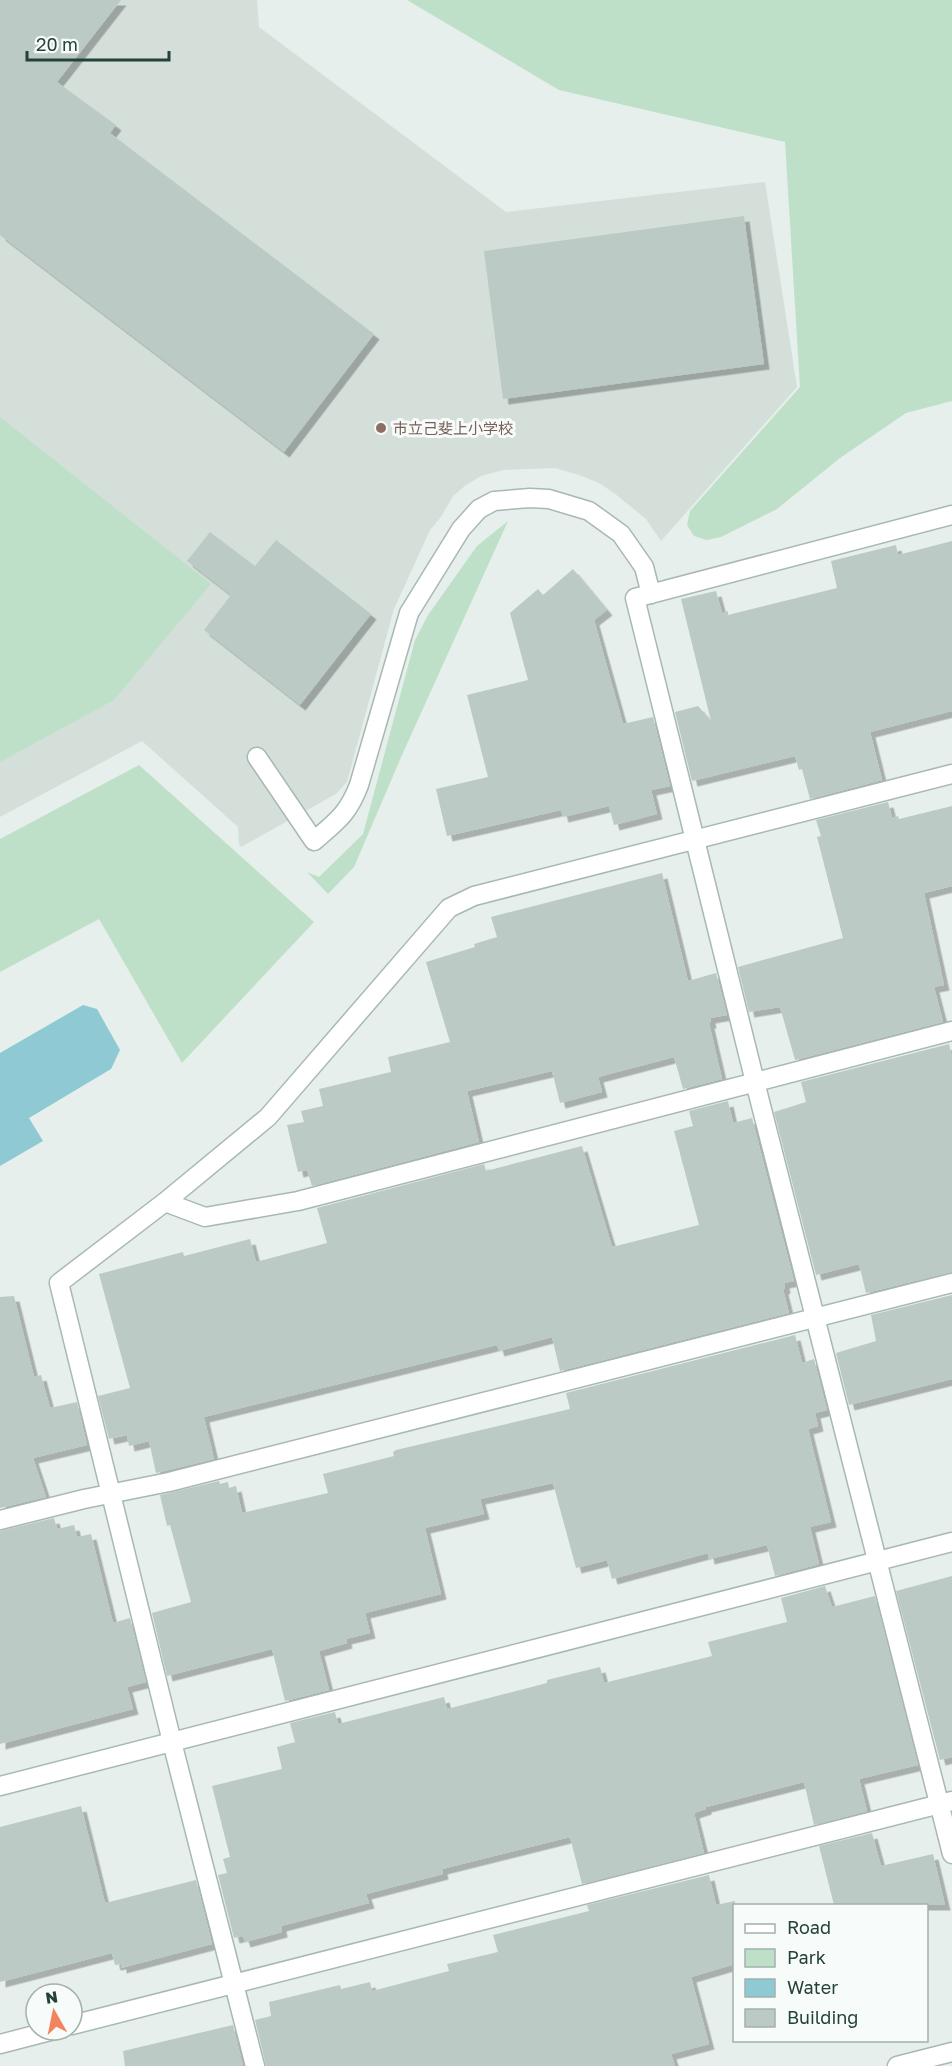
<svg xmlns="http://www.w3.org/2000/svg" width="952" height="2066" viewBox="0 0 952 2066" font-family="'Golos Text','Noto Sans JP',sans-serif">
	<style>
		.built { fill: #d4dfda }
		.green { fill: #bfe0c8 }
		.water { fill: #8ec9d4 }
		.building { fill: #bbcac4; filter: url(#shadow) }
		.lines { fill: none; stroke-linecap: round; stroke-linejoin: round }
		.lane-casing { stroke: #a8b8b2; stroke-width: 21 }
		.street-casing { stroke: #a8b8b2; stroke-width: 21 }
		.lane { stroke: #fff; stroke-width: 18 }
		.street { stroke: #fff; stroke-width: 18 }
		.education-dot { fill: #8d6e63; stroke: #f7fbf9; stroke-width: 2 }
		.labels { text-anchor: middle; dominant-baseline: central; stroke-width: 6; stroke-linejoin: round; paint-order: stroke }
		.education-label { font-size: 15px; fill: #785e54; stroke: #f7fbf9; text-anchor: start }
	</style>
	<defs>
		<filter id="shadow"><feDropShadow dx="5.5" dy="5.5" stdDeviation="0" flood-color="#0004"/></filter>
	</defs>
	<rect width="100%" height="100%" fill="#e6efeb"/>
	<!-- built -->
	<path class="built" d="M0,0h257l2,27 247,185 259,-30 32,205 -136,154 -15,-22 -32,-26 -15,-10 -20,-8 -24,-7 -52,2 -22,6 -15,9 -13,11 -12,21 -11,13 -36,79 -47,173 -11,12 -95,53 -2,-3 -1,-17 -96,-86 -142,76z"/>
	<!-- green -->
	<path class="green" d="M407,0h545v401l-46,12 -66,45 -63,51 -56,28 -14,3 -13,-4 -7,-11 3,-14 110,-124 -15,-245 -226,-52z
		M0,417l211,167 -97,116 -114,62z
		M508,521l-106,234 -48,112 -26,27 -21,-22 12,5 44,-43 52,-194 13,-25 49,-69z
		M139,765l175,157 -132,141 -83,-144 -99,53v-133z"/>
	<!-- water -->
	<path class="water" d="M83,1005l14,4 23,41 -9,19 -82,49 14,23 -43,25v-113z"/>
	<!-- building -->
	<path class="building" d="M0,0h121l-64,82 59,43 -6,8 264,201 -90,118 -284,-217z
		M744,216l20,148 -261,35 -19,-148z
		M210,532l45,34 21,-26 95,74 -71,91 -96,-75 27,-35 -44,-34z
		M952,541v170l-82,21 12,48 -72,19 -8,-30 -3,1 -4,-14 -103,25 -17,-69 23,-6 13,15 -30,-122 35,-8 6,22 6,-2v4l109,-27 -6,-27 65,-16 2,10z
		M573,569l34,41 -13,10 29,104 30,-7 17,69 -19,4 6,24 -43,11 -5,-19 -46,11 -2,-7 -114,26 -11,-47 52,-12 -21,-82 61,-15 -18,-67 28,-24 5,6z
		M888,802l4,16 6,-2 1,3 53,-13v80l-28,7 20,92 -10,2 9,35 -148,38 -15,-53 -31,5 -11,-45 105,-29 -26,-101 4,-1 -5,-16z
		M662,873l26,108 28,-8 11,42 -17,3 1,5h-2l13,56 -39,10 -9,-32 -76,20 4,15 -42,11 -8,-32 -85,20 12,51 -167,44 -5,-16 -9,2 -11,-47 17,-3 -3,-11 22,-5 -4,-17 72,-17 -3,-15 62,-15 -24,-80 49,-15 -1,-3 23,-7 -6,-20z
		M949,1044l3,13v215l-86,21 -7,-29 -43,11 -42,-163 32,-10 -5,-20z
		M728,1101l5,22 19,-5 42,163 -10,2 1,5 -2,1 6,24 -229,58 -8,-34 -53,14 -2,-6 -293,72 10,42 -58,14 -7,-32 -20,5 -2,-11 -18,4 -11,-43 32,-8 -31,-114 84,-22 1,4 66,-17 6,23 71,-19 -10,-35 167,-44 2,7 96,-25 30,101 87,-22 -25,-94 19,-5 -4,-15z
		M952,1295v84l-103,26 -13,-52 40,-12 -5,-26z
		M14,1296l20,81 7,-2 9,33 27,-6 10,43 -54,13 13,39 -46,11v-211z
		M795,1335l7,28 12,-4 13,51 -12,3 3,13 -10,3 23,93 -21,5 9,37 -44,12 -8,-31 -58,14 -1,-6 -96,26 -5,-19 -31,8 -23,-85 -73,16 4,15 -59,14 16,66 -76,19 5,20 -24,6 1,4 -28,8 10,39 -44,11 -13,-52 -105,27 -15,-63 39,-11 -21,-77 -3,1 -7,-31 59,-14 1,3 8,-2 1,6 7,-2 6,27 86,-20 -5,-19 71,-18 -1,-4 3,-2 174,-41 -4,-16z
		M54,1518l3,11 17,-4 3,12 14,-3 22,89 17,-5 16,64 -19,5 6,22 -133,35v-213z
		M952,1576v181l-12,3 -44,-169z
		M825,1586l7,21 43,-11 43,169 -59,14 8,32 -53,14 -10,-43 -98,25v2l-12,4 10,40 -122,31 -12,-47 -128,32 1,5 -77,20 3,9 -88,23 1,6 -37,10 -2,-6 -9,2 -16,-63 9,-2 -4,-14 7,-2 -18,-71 70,-17 -5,-22 18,-5 -5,-19 45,-11 3,12 106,-27 3,12 100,-26v-3l53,-13 4,16 108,-27 -4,-14 79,-20 -6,-24z
		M81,1806l24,97 91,-23 16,64 -91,24v-4l-6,1 -3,-12 -112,29v-155z
		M872,1833l9,33 52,-12 12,51h-111l-15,-59z
		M709,1875l7,30 19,-4v63l-44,13 18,67 -38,10 4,12h-409l-11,-46 16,-4 -2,-14 71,-17 1,4 29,-7 2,9 77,-20 -2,-7 51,-12 -5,-17 96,-24 -2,-6z
		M233,2025l10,41h-118l-2,-15z"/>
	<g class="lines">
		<defs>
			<path id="lane" d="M257,757l57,84c23,-20 34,-27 45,-56l50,-172 52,-84 18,-20 15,-8 36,-3 19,1 40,12 32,23 23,33 7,27"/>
			<path id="street" d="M952,515l-317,83 120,484 197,772
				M165,1202l40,15 93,-16 654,-170
				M0,1520l84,-21 85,-17 783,-199
				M0,1786l952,-244
				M72,2025l880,-224
				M0,2044l54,-14
				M255,2066l-83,-324 -113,-459 106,-81 103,-85 181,-209 25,-12 478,-122
				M897,2066l55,-14"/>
		</defs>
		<!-- lane casing -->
		<use href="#lane" class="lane-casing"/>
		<!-- street casing -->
		<use href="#street" class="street-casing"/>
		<!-- lane -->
		<use href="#lane" class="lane"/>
		<!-- street -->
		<use href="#street" class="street"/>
	</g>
	<!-- markers -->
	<circle class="education-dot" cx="381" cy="428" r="6"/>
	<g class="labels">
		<!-- education labels -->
		<g class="education-label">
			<text x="393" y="428">市立己斐上小学校</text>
		</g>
	</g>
	<!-- legend -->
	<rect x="733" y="1904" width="195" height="138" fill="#f7fbf9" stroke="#a3b1ad" stroke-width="1.5"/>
	<rect x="745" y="1924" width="30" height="9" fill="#ffffff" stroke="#a3b1ad" stroke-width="1.5"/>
	<text x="787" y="1934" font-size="18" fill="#24423a">Road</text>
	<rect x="745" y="1949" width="30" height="18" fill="#bfe0c8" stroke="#a3b1ad" stroke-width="1.5"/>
	<text x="787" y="1964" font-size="18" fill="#24423a">Park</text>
	<rect x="745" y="1979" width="30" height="18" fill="#8ec9d4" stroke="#a3b1ad" stroke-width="1.5"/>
	<text x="787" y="1994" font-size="18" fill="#24423a">Water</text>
	<rect x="745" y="2009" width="30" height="18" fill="#bbcac4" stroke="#a3b1ad" stroke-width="1.5"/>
	<text x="787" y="2024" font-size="18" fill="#24423a">Building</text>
	<!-- north arrow -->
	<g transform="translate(54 2012) rotate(351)"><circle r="28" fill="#f7fbf9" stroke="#a3b1ad" stroke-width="1.5"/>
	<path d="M0-4.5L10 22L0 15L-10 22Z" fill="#f4845f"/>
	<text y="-9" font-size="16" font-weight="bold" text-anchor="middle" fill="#24423a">N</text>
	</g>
	<!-- scale -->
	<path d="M27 51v9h142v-9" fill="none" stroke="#24423a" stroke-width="3"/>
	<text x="36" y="51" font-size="18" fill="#24423a" stroke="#f7fbf9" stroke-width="4.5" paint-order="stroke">20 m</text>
</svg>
